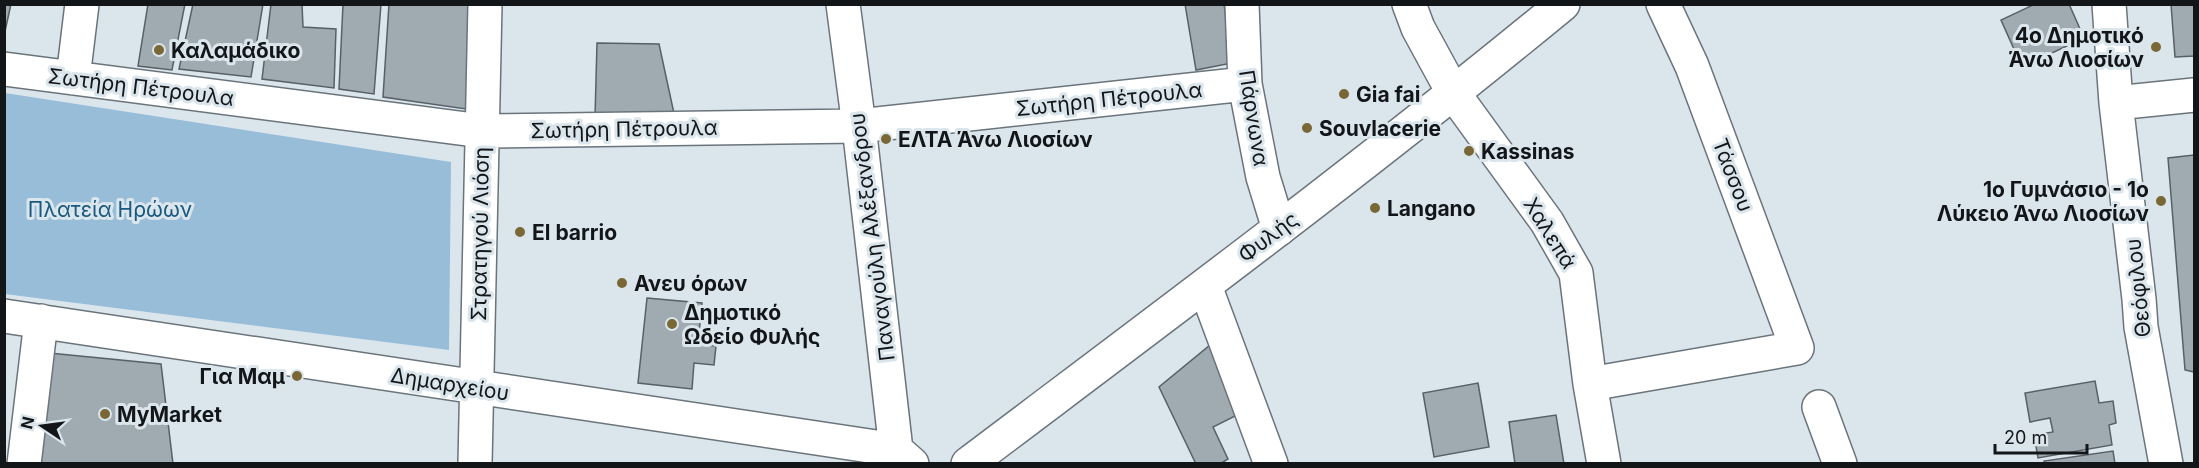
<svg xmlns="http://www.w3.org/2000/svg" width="2199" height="468" viewBox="0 0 2199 468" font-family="Inter,sans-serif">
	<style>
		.green { fill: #97bdd9 }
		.building { fill: #a0aab1; stroke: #586067; stroke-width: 1.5 }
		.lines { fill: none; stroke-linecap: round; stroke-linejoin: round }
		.minor-casing { stroke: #6b747b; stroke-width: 36 }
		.primary-casing { stroke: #6b747b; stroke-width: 36 }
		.minor { stroke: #fff; stroke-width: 33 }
		.primary { stroke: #fff; stroke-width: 33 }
		.poi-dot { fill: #796736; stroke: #dae5ec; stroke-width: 2 }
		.labels { text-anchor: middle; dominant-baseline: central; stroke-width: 6; stroke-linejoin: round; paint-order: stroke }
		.poi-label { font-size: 21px; font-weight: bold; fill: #131619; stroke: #dae5ec; text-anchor: start }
		.street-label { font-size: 21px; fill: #131619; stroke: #dae5ec }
		.park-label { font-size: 21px; fill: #18597f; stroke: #dae5ec }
	</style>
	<rect width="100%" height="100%" fill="#dae5ec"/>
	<!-- green -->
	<path class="green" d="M5,93l446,69 -2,188 -444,-56z"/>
	<!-- building -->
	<path class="building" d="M4,4h7l-7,32z
		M148,4h37l-13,66 -34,-4z
		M193,4h70l-12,73 -72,-8z
		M271,4h31l1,23 33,2 -2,59 -72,-9z
		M343,4h38l-7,90 -35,-5z
		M389,4h81l-4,105 -83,-12z
		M1185,4h39l8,59 -36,7z
		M2035,4h34l15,34 -62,29 -21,-47z
		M2171,4h23v52l-19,1z
		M597,43l62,1 16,74 -80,-1z
		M2194,155v217l-9,-2 -17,-212z
		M647,298l55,5 -4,41 18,2 -2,19 -20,-2 -2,26 -54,-6z
		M1215,341l34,68 -36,18 15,32 -8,5h-24l-37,-77z
		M49,353l112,11 12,100h-136z
		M2095,381l4,22 14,-2 3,22 -7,2 3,20 -74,13 -4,-23 19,-3 -3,-14 -20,4 -5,-29z
		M1478,383l11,64 -55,10 -11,-64z
		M1556,415l8,49h-49l-6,-42z
		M2113,451l2,13h-70l-1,-3z"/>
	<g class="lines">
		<defs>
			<path id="minor" d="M843,4l16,122 37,324 16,14
				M1242,4l3,80 18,93 16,52
				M1409,4l9,24 36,66 93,128 29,51 14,111 14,80
				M2109,4l7,99 23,196 2,28 25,137
				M4,69l478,62 377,-5 386,-42
				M73,78l9,-74
				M2116,103l78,-8
				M1205,286l66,178
				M4,316l892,134
				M1590,384l207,-36 -105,-282 -29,-62
				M1819,407l21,57
				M24,464l17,-143
				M475,464l10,-460"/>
			<path id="primary" d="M968,464c200,-151 401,-300 595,-460"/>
		</defs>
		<!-- minor casing -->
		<use href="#minor" class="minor-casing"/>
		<!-- primary casing -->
		<use href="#primary" class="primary-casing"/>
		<!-- minor -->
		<use href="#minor" class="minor"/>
		<!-- primary -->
		<use href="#primary" class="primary"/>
	</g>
	<!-- markers -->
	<g class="poi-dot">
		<circle cx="2156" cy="47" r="6"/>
		<circle cx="159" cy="50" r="6"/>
		<circle cx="1344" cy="94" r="6"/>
		<circle cx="1307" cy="128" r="6"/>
		<circle cx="886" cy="139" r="6"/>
		<circle cx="1469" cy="151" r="6"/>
		<circle cx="2161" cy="201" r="6"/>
		<circle cx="1375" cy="208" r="6"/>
		<circle cx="520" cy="232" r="6"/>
		<circle cx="622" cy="283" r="6"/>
		<circle cx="672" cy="324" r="6"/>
		<circle cx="297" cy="376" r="6"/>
		<circle cx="105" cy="414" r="6"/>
	</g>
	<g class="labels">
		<!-- poi labels -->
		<g class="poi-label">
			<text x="2144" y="35" text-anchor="end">4ο Δημοτικό<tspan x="2144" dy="24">Άνω Λιοσίων</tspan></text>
			<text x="171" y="50">Καλαμάδικο</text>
			<text x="1356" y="94">Gia fai</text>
			<text x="1319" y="128">Souvlacerie</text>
			<text x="898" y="139">ΕΛΤΑ Άνω Λιοσίων</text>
			<text x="1481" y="151">Kassinas</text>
			<text x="2149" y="189" text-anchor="end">1ο Γυμνάσιο - 1ο<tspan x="2149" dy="24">Λύκειο Άνω Λιοσίων</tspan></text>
			<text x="1387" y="208">Langano</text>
			<text x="532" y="232">El barrio</text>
			<text x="634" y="283">Ανευ όρων</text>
			<text x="684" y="312">Δημοτικό<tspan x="684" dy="24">Ωδείο Φυλής</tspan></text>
			<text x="285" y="376" text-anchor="end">Για Μαμ</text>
			<text x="117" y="414">MyMarket</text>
		</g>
		<!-- street labels -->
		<g class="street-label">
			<text transform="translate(141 87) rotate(7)">Σωτήρη Πέτρουλα</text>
			<text transform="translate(1109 99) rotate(-6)">Σωτήρη Πέτρουλα</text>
			<text transform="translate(1254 118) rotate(81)">Πάρνωνα</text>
			<text transform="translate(624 129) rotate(-1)">Σωτήρη Πέτρουλα</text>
			<text transform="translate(1733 175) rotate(69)">Τάσσου</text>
			<text transform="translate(1550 233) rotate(58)">Χαλεπά</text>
			<text transform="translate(480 234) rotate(-89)">Στρατηγού Λιόση</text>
			<text transform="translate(872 237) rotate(-97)">Παναγούλη Αλέξανδρου</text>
			<text transform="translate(1268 237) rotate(-37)">Φυλής</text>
			<text transform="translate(2138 288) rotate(-96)">Θεόφιλου</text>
			<text transform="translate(450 384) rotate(9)">Δημαρχείου</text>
		</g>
		<!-- park labels -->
		<g class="park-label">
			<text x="110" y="209">Πλατεία Ηρώων</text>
		</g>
	</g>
	<!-- border -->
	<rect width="2199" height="468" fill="none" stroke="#131619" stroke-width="12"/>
	<!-- north arrow -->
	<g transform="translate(42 426) rotate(283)" stroke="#dae5ec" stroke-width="4.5" paint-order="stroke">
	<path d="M0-4.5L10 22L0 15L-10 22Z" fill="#131619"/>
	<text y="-9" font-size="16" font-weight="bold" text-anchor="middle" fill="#131619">N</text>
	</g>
	<!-- scale -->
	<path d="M1995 444v9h92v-9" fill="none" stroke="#131619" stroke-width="3"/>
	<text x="2004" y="444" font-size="18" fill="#131619" stroke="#dae5ec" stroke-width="4.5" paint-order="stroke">20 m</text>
</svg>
